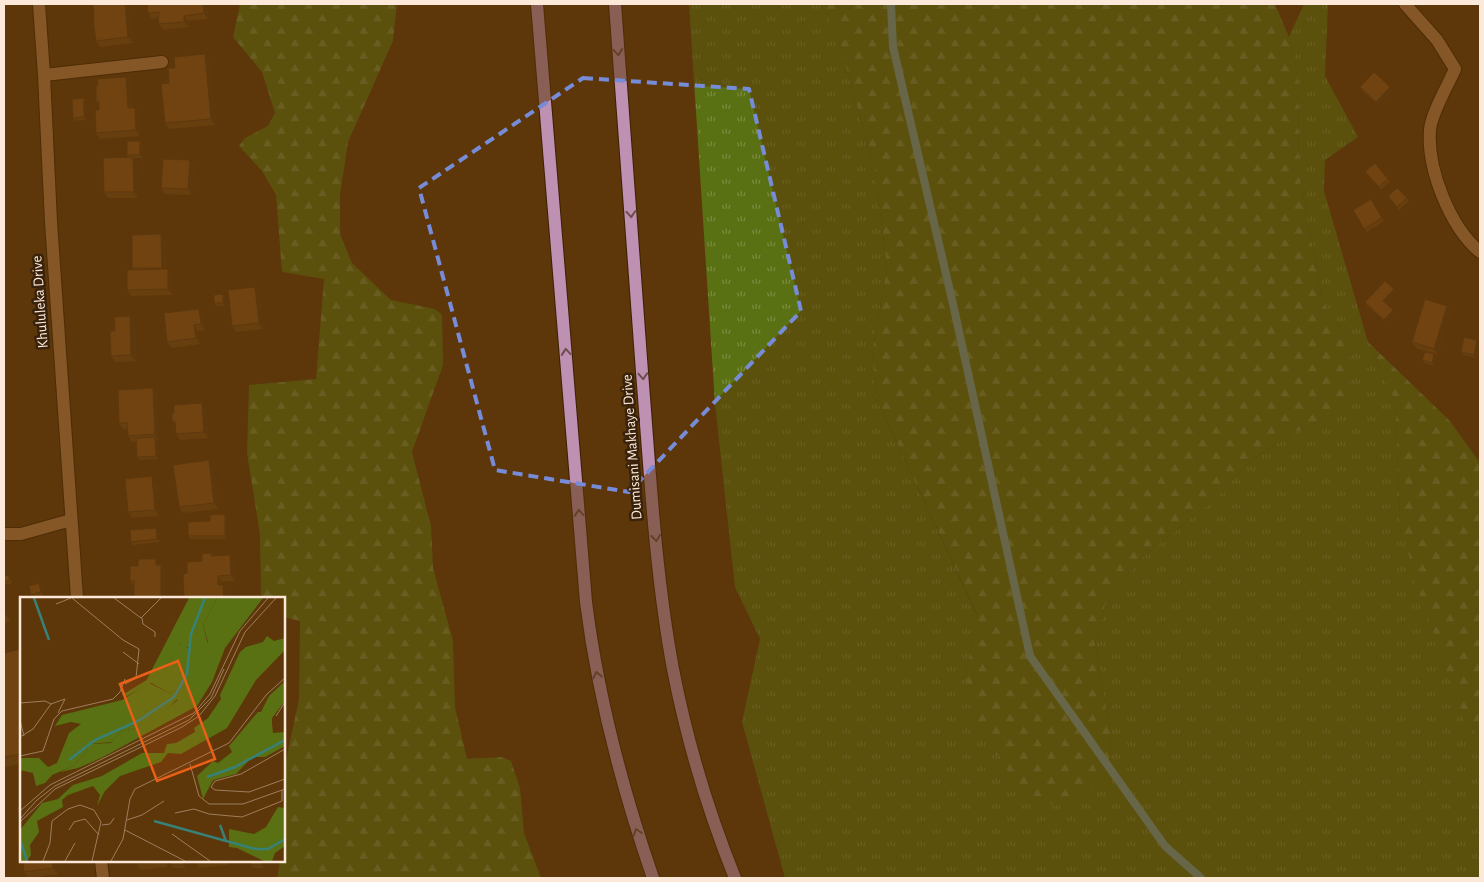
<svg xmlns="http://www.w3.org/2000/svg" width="1484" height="882" viewBox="0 0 1484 882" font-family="'Alegreya Sans',sans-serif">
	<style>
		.grass { fill: url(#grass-tufts) }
		.forest { fill: url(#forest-firs) }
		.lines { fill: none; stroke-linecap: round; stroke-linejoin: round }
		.stream { stroke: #73a094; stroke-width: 8 }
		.minor-casing { stroke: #3b2003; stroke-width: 14 }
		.tertiary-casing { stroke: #3b2003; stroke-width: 14 }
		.primary-casing { stroke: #3b2003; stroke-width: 14 }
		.minor { stroke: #b77f4a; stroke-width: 12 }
		.tertiary { stroke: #b77f4a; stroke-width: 12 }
		.primary { stroke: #be90b1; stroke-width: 12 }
		.wall { fill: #744716 }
		.shaded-wall { fill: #5e3a12 }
		.building { fill: #87531a; stroke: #5e3a12 }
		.oneway { stroke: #6e4e4d }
		.marked { fill: none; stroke: #768cd8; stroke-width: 4; stroke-dasharray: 10 6; stroke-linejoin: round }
		.labels { text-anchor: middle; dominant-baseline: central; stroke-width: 5; stroke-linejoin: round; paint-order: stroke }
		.street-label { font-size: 15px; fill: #fce9d9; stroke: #38220b }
		.inset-river { fill: none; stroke: #388177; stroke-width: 2.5 }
		.inset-road { fill: none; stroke: #9d7e5d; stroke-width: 1 }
		.view { fill: #e96016; fill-opacity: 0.15; stroke: #e96016; stroke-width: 2.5 }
		.inset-edge { fill: none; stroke: #fce9d9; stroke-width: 2.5 }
	</style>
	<defs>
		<pattern id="grass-tufts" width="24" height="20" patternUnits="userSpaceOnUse" patternTransform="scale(1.25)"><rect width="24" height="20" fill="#597112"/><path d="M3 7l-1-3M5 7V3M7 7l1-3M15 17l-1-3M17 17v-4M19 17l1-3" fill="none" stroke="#7a8c3f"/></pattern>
		<pattern id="forest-firs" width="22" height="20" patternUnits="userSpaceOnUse" patternTransform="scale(1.25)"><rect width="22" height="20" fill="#597112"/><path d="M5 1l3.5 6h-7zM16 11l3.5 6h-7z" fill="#7a8c3f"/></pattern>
	</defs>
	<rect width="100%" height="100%" fill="#5d360a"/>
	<!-- grass -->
	<path class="grass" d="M689,4h132l14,24 40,142 12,98 -15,85 4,45 101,217 -11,61 143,86 2,-24 -16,-94 10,-39 34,-45 74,-59 38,-40 33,-23 49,-24 8,-85 -18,-27 -24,-127 -1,-100 -9,-38 15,-33h24l-3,72 33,61 -33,23 -1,31 44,151 27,59 5,116 65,204 15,16v141h-695l-43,-156 18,-83 -25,-52 -20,-183z"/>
	<!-- forest -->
	<path class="forest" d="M240,4h157l-4,37 -45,101 -8,53v39l12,29 39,37 44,9 7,6 1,50 -31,87 19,74 2,42 20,73 2,66 12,52 34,-2 10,4 9,27 4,45 17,45h-264l3,-17h4v-91l15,-71 1,-78 -16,-4v-19h-23l-1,-63 -13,-82 2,-68 67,-6 8,-100 -42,-7 -6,-77 -14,-24 -23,-25 6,-8 23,-12 7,-13 -13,-41 -29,-35z
		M821,4h454l14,33 9,38 1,100 24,127 18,27 10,24v38l-18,23 -49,24 -33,23 -38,40 -74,59 -34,45 -10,39 16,94 -2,24 -15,27 -29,19 -26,-8 -26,-22 -38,-56 -9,-46 11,-62 -101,-216 -4,-45 15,-85 -12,-98 -40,-142z
		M1368,342l82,79 30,42v274l-15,-16 -50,-139 -15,-65 -5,-116z"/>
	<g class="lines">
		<!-- stream -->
		<path class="stream" d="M891,4l2,43 60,257 77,352 135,190 36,32"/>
		<defs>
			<path id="minor" d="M1405,4l32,36 18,29c-7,16 -24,45 -25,61 -3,39 20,97 50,122
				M44,75l118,-13"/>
			<path id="tertiary" d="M39,4l5,71 7,147 26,376
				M4,534h17l50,-14
				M101,861l2,17"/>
			<path id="primary" d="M537,4l49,598c12,95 36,186 67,276
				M615,4c9,123 18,246 27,368 8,99 13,200 31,297 14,72 35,142 62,209"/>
		</defs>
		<!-- minor casing -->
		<use href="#minor" class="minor-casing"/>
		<!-- tertiary casing -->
		<use href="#tertiary" class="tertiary-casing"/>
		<!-- primary casing -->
		<use href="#primary" class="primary-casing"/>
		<!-- minor -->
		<use href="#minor" class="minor"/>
		<!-- tertiary -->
		<use href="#tertiary" class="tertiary"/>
		<!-- primary -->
		<use href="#primary" class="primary"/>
	</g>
	<!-- wall -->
	<path class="wall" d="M93,4h35l5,39 -33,4 -4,-6z
		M207,4l1,15 -20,2 1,6 -26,3 -4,-6 -1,-6 -6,1 -4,-6z
		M210,60l5,65 -46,4 -4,-6 4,-40z
		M126,77l4,6 2,25h3l4,6 1,22 -40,3 -4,-6 3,-23v-5l-3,-4z
		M1360,87l33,3 -14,15 -17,-14z
		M84,98l2,3 1,19 -12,1 -2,-3z
		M140,141l2,3 1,14h-9l3,5 1,35h-30l-4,-6 24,-35 -1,-2z
		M194,166l-2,29 -27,-1 -4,-6z
		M1365,172l23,7 2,3 -9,8z
		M1388,196l19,2 2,3 -10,9z
		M1371,199l13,22 -17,11 -14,-22z
		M165,240l1,29 6,6 1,20 -42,1 -4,-6 6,-20 -1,-2z
		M255,287l4,6 4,36 -27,3 -4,-6z
		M1394,289l2,3 -10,11 9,10 -8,10 -20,-17 -2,-4z
		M225,297v9h-8l-3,-3z
		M1447,306l4,6 -13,43 -22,-7 -4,-6z
		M203,314l2,16 -7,1 2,13 -28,4 -5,-6z
		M130,316l5,6 1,39 -21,1 -4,-6 4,-25z
		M1479,343l-3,15 -13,-3 -2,-3z
		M1434,354l2,4 -2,8 -10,-3 -2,-3z
		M153,388l4,6 2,46h-2l1,19 -19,1 -2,-3 -1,-15h-4l-4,-6v-7h-5l-4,-6z
		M206,409l2,29 -28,2 -4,-6 -1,-9 -3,-4z
		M209,460l4,6 5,43 -35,4 -4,-6z
		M156,482l3,34 -27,2 -4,-6z
		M227,517v22h-37l-2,-3 22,-15z
		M158,531l2,11 -27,3 -2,-3z
		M211,553l2,3 21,5 1,20 -13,1v3l5,6 1,7h-44l3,-25z
		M161,565l4,6v27h-31v-11l-4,-6z
		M8,575l2,3 2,5 -6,2 -2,-3z
		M39,583l2,3 2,9 -10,3 -2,-3z
		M4,612l6,8 -6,4z
		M21,649v115l-16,3 -1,-2v-112z
		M23,861h33l2,13 -30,4 -4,-6z
		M136,861h31l1,6 -28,3 -4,-6z
		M186,861v7h-13l-2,-3z
		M195,861h32l1,4 -29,3z
		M251,861h13v7h-11l-2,-3z"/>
	<!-- shaded-wall -->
	<path class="shaded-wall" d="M125,4h3l5,39 -5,-6z
		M203,4h4l1,15 -4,-6z
		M184,16l4,5 1,6 -5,-5z
		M205,54l5,6 5,65 -4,-6z
		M126,77l4,6 2,31 -4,-6z
		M1390,87l3,3 -14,15 -3,-3z
		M84,98l2,3 1,19 -3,-3z
		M135,108l4,6 1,22 -4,-6z
		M140,141l2,3 1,14 -3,-3z
		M133,157l4,6 1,35 -4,-6z
		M190,160l4,6 -2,29 -4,-6z
		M161,234l4,6 1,34 -4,-6z
		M168,269l4,6 1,20 -5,-6z
		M255,287l4,6 4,36 -4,-6z
		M1394,289l2,3 -11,12 -2,-3z
		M223,294l2,3v9l-2,-3z
		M1447,306l4,6 -13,43 -4,-6z
		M199,309l4,5 2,16 -4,-6z
		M1393,310l2,3 -8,10 -3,-3z
		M130,316l5,6 1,39 -5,-6z
		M194,325l4,6 2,13 -4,-6z
		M1477,340l2,3 -3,15 -2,-3z
		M1434,354l2,4 -2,8 -2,-3z
		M153,388l4,6 2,46 -4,-6z
		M202,403l4,6 2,29 -4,-6z
		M155,437l2,3 1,19 -2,-3z
		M209,460l4,6 5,43 -4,-6z
		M152,476l4,6 3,34 -4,-6z
		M225,514l2,3v22l-2,-3z
		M156,528l2,3 2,11 -3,-3z
		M230,555l4,6 1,20 -4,-6z
		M156,559l5,6h-5z
		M161,565l4,6v27h-4z
		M218,576l4,6v9l-4,-6z
		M39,583l2,3 2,9 -2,-3z
		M223,585l4,6 1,7h-4z
		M52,861h4l2,13 -5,-6z
		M164,861h3l1,6z
		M184,861h2v7l-2,-3z
		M262,861h2v7l-2,-3z"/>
	<!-- building -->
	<path class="building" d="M93,4h32l3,33 -32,4 -3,-22h1z
		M147,4h56l1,9 -20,3v6l-25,2 -1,-9h1v-3l-11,1z
		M205,54l6,65 -46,4 -4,-39 8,-1 -1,-15h7l-1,-11z
		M1374,72l16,15 -14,15 -16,-15z
		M126,77l2,31h7l1,22 -40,3 -1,-23h4v-9h-3v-15l2,-1 -1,-6z
		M84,98v19l-11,1 -1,-19z
		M127,141h13v14h-13z
		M133,157l1,35h-30l-1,-34z
		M163,159l27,1 -2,29 -27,-1z
		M1375,163l13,16 -9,8 -14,-15z
		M1397,188l10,10 -10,9 -9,-11z
		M1371,199l11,19 -18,11 -11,-19z
		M161,234l1,34h-30v-33z
		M168,269v20l-41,1v-20z
		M1385,281l9,8 -11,12 10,9 -9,10 -19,-18z
		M255,287l4,36 -27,3 -4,-36z
		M223,294v9h-9v-8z
		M1425,299l22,7 -13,43 -22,-7z
		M199,309l2,15 -7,1 2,13 -29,4 -3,-29z
		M130,316l1,39 -20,1 -1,-25h5l-1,-14z
		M1464,337l13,3 -3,15 -13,-3z
		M1425,352l9,2 -2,9 -10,-3z
		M153,388l2,46 -27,2 -1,-13h-8l-1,-33z
		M202,403l2,29 -28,2 -1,-13h-3v-8h2v-8z
		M155,437l1,19 -19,1 -1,-19z
		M209,460l5,43 -35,4 -6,-42z
		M152,476l3,34 -27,2 -3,-33z
		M225,514v22h-37v-14l22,-1v-6z
		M156,528l1,11 -26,3 -1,-12z
		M211,553v3l19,-1 1,20 -13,1v9h5l1,13h-40l-1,-24 4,-1v-11l15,-1v-7z
		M138,559h18v6h5v33h-27v-17h-4v-15h8z
		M8,575l2,5 -6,2v-6z
		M39,583l2,9 -10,3 -2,-9z
		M21,649v105l-17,3v-104z
		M21,807v10h-2l-2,-9z
		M19,831h2v20z
		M23,861h29l1,7 -29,4z
		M136,861h26l-26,3z
		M171,861h13v4h-13z
		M195,861h15l-15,1z
		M251,861h11v4h-11z"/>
	<!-- one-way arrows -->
	<defs><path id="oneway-chevron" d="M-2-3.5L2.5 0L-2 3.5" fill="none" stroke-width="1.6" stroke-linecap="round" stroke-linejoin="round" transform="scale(1.25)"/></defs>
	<g class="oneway">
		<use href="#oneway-chevron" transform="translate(618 52) rotate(85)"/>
		<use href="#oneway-chevron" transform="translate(631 214) rotate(86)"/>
		<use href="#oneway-chevron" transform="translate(566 352) rotate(-95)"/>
		<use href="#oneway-chevron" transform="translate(643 376) rotate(86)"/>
		<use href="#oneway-chevron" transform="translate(579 513) rotate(-94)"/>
		<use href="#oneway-chevron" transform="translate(656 538) rotate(83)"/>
		<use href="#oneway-chevron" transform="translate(597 675) rotate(-101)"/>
		<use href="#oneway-chevron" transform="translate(637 832) rotate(-108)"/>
	</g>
	<!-- marked area -->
	<path d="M0 0H1484V882H0ZM583,78l166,11 52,222 -172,181 -134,-22 -76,-282z" fill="#5d360a" fill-opacity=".55" fill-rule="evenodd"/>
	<path class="marked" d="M583,78l166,11 52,222 -172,181 -134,-22 -76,-282z"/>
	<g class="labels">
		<!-- street labels -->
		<g class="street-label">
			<text transform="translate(40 302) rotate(-94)">Khululeka Drive</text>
			<text transform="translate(632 447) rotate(-94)">Dumisani Makhaye Drive</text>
		</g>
	</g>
	<!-- overview -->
	<g transform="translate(20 597)">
		<rect width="265" height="265" fill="#5d360a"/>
		<path d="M197,1h46l-38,50 -13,34 -15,24 -96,52 -23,10 -18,4 13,-6 12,-12 3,-10 23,-1 10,-12 15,-3 41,-27 2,-12 -10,4 -18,-10 -24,13 -5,-1 46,-28 10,-24 8,2 3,6 19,-9 -5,-17z" fill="#597112"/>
		<path d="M169,1h28l-14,27 5,20 -9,16 -9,4 -2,-18 -9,-4 -11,24 -23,16zM247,39l7,5 11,-3v12l-29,30 -29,48 -46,26 -13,-1 -7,9 -41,14 -15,15 -8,15 3,-11 -7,-9 -25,9 -6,5 1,7 -26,14 2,11 -9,13 1,10 -4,6h-7v-31l22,-27 16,-4 15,-14 29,-9 40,-23h22l3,-9 9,-1 19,-11 -1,-4 14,-10 13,-19 -1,-4 20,-43 6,-5 17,-5zM265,84v20l-13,17v6l1,9 12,-1v14l-20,11h-13l-16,17 -23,6 -10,19 -6,-23 16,-15 5,2 14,-11 -3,-6 29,-34h3l8,-16zM129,86l20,10 10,-4 5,4 -23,21 -25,14 -15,3 -9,11 -24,2 -3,10 -12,12 -21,9 -7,8 -9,3 -3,-13 -13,-3v-12h19l9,9 9,-4 12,-30 12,-9 -10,-2 -16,4 7,-11 60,-15zM258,210l7,1v38l-10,7 -3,8h-8l-27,-13 -8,-1v-18l25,5 12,-7z" fill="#597112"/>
		<path class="inset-river" d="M14,1l15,42M49,163l26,-20 43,-19 36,-24 13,-23 4,-40 14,-36M187,180l28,-10 50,-27M134,224l101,28h13l17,-10M200,228l6,16M0,242l7,22"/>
		<path class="inset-road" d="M52,1l51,42 16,9 -3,29 -11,6M94,1l27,20 20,-20M36,7l15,-6M122,21l1,6 12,8v5M103,55l16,12M0,106l25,-2 6,3M256,119l9,-14M0,123l4,16M0,140l13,-8 18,-25 14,-5 -7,14M265,152l-44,25 -26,7 -4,6 4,3 34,2 36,-13M0,159l23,-5 11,-32 8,-8 51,-12 7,-7 5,-13M170,167l9,32 10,8h34l42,-15M0,214l30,-26 144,-72 16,-19 30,-63 28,-33M155,216l19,-4 15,5 33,3 40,-16v-11M0,222l17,-19 18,-14 134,-66 22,-22 13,-29M107,223l15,-5 22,-14M0,225l35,-33 127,-62 17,-11 16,-20 30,-64 31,-34M82,228l8,-1 4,-6M49,233l5,-8 11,-3 14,16M105,233l60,31M152,237l38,27M23,264l7,-18 2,-22 16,-12 12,-4 14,5 7,12 -9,39M45,264l10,-18M91,264l12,-22 7,-40 5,-10 94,-46 38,-49 18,-16"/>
		<path class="view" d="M158,64l37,98 -58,22 -37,-97z"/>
		<rect width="265" height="265" class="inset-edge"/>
	</g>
	<!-- border -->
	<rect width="1484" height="882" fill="none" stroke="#fce9d9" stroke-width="10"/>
</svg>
